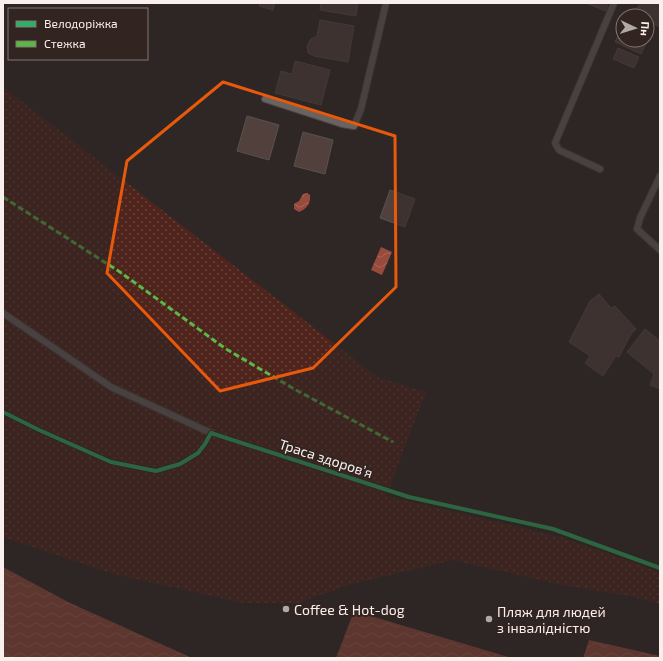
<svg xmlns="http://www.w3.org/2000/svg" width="663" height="661" viewBox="0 0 663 661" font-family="'Exo 2',sans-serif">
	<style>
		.grass { fill: url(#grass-dots) }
		.water { fill: url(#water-waves) }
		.building { fill: #51403c; stroke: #585250 }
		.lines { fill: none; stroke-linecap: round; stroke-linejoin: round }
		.service-casing { stroke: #4b4543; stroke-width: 8 }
		.service { stroke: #686260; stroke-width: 6 }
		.quiet { stroke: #58b947; stroke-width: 3; stroke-dasharray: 6 3; stroke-linecap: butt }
		.cycleway-casing { stroke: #322521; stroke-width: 6 }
		.cycleway { stroke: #2db169; stroke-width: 4 }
		.marked { fill: none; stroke: #e8590c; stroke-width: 3; stroke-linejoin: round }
		.poi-dot { fill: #b2a9a7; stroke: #322521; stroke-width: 1.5 }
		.labels { text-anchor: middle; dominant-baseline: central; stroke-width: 4; stroke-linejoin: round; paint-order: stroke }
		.street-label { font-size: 14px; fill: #f9efed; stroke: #322521 }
		.poi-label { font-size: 14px; fill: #f9efed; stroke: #322521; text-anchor: start }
	</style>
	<defs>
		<pattern id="grass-dots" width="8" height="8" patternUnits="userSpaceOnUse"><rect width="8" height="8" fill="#4f241c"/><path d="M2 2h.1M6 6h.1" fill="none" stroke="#69443d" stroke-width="1.8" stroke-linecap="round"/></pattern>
		<pattern id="water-waves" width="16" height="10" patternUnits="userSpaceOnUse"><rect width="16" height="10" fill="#984b3c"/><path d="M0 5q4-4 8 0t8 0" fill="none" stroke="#a76558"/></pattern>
	</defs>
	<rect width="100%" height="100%" fill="#2e2725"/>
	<!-- grass -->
	<path class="grass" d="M3,87l376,291 47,14 -40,104 174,41 100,35v32l-30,-8 -73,-12 -103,-24 -103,24 -53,19h-54l-131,-29 -110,-37z"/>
	<!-- water -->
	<path class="water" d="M307,193l3,2c1,8 -3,14 -11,17l-5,-3v-5l5,-3 4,-7z
		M381,247l11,5 -10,23 -11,-5z
		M3,567l65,35 124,56h-189z
		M354,611l158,47h-176z
		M589,640l71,16v2h-77z"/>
	<!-- building -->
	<path class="building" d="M260,3h15l-2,7 -14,-4z
		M321,3h37l-2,13 -36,-6z
		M586,3h22l-2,8z
		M640,3h20v24l-13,-6v-5l-13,-1z
		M320,20l34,6 -6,36 -34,-6 -6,-3 -1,-7 4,-7 6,-3z
		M623,25v15l24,1 -6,13 -26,-12z
		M618,48l21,9 -5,11 -21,-9z
		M295,61l35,9 -9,35 -46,-12 6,-22 11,3z
		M247,116l32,9 -10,35 -32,-9z
		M303,132l30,8 -8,34 -31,-8z
		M390,190l25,9 -10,28 -25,-9z
		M599,294l12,14 4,-2 21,23 -5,5 -12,23 -3,-1 -13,20 -18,-13 5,-7 -21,-14 21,-41z
		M645,329l15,12v48l-10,-4 4,-11 -27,-22z"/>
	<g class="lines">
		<defs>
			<path id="service" d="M265,99l77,25 12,2 7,-17 25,-106
				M600,169l-41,-19 -4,-7 59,-140
				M660,176l-20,42 -3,11 23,21
				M3,313l108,74 100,46"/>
		</defs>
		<!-- service casing -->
		<use href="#service" class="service-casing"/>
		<!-- service -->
		<use href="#service" class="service"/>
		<!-- quiet -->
		<path class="quiet" d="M3,197l117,75 106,77 70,41 97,52"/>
		<defs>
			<path id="cycleway" d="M3,412l36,18 72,32 45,9 24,-7 18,-11 7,-9 6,-11 198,64 144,32 107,39"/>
		</defs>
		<!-- cycleway casing -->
		<use href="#cycleway" class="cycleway-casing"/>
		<!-- cycleway -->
		<use href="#cycleway" class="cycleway"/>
	</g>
	<!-- marked area -->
	<path d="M0 0H663V661H0ZM223,82l172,54 1,151 -83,81 -93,23 -113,-118 20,-112z" fill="#2e2725" fill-opacity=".55" fill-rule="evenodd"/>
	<path class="marked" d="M223,82l172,54 1,151 -83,81 -93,23 -113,-118 20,-112z"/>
	<!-- markers -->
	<g class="poi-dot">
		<circle cx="286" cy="609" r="4"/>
		<circle cx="489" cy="619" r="4"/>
	</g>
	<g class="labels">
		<!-- street labels -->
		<g class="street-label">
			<text transform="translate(326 458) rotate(18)">Траса здоров’я</text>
		</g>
		<!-- poi labels -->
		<g class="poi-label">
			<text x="294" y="609">Coffee &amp; Hot-dog</text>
			<text x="497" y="611">Пляж для людей<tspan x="497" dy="16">з інвалідністю</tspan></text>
		</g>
	</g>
	<!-- border -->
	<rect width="663" height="661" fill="none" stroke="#f9efed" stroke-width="8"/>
	<!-- legend -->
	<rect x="8" y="8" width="140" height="52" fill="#322521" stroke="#827673"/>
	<rect x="16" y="21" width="20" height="6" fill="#2db169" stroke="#827673"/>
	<text x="44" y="28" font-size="12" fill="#f9efed">Велодоріжка</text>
	<rect x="16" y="41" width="20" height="6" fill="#58b947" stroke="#827673"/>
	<text x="44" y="48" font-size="12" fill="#f9efed">Стежка</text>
	<!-- north arrow -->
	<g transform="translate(635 28) rotate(94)"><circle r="19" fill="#322521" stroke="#827673"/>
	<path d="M0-3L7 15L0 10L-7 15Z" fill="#b2a9a7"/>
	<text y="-6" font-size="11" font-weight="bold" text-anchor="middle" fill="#f9efed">Пн</text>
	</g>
</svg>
